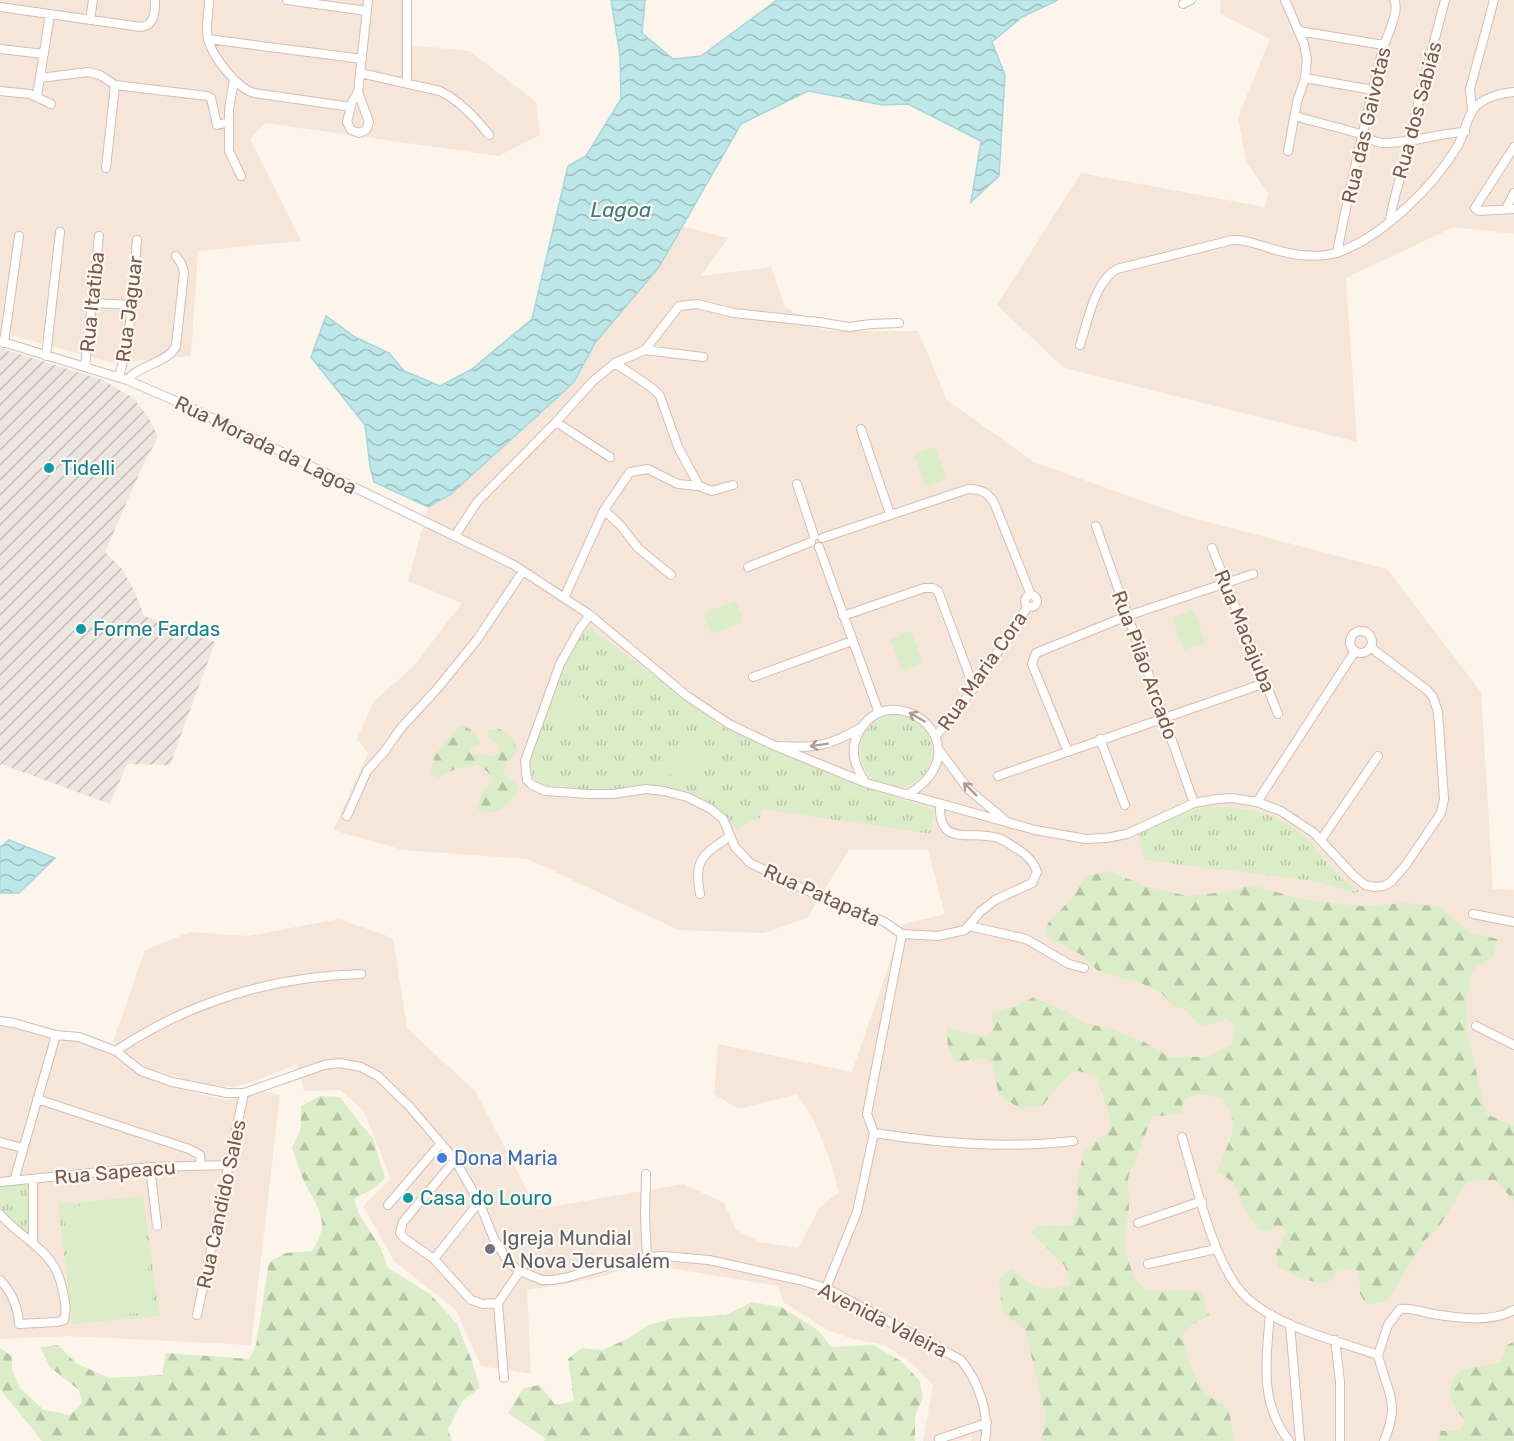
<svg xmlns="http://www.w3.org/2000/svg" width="1514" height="1441" viewBox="0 0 1514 1441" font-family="Rubik,sans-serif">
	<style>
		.residential { fill: #f6e6d9 }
		.industrial { fill: url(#industrial-furrows) }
		.forest { fill: url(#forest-firs) }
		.park { fill: url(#park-tufts) }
		.garden { fill: #dbedc8 }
		.water { fill: url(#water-waves); stroke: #a3d8db; stroke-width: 1.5 }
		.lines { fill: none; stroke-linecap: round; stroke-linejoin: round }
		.minor-casing { stroke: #d4bdb2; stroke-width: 10 }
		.minor { stroke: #fff; stroke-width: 8 }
		.oneway { stroke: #b09b94 }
		.culture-dot { fill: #0f9aa8; stroke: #fff9f2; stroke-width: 2 }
		.shop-dot { fill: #3f7fe0; stroke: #fff9f2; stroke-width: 2 }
		.worship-dot { fill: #6b7280; stroke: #fff9f2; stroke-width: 2 }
		.labels { text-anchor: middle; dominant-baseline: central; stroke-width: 4.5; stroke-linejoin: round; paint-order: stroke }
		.street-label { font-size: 20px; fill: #7b584c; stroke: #fff9f2 }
		.culture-label { font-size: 20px; fill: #0d838f; stroke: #fff9f2; text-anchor: start }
		.shop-label { font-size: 20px; fill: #366cbe; stroke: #fff9f2; text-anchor: start }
		.worship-label { font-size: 20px; fill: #5b616d; stroke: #fff9f2; text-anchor: start }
		.water-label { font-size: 21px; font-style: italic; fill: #3e7c80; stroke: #fff9f2 }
	</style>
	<defs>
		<pattern id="industrial-furrows" width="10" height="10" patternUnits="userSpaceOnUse" patternTransform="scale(1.5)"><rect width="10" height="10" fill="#ede5e0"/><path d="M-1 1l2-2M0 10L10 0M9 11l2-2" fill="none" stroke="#c5bcb8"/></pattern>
		<pattern id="forest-firs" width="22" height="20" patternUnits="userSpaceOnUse" patternTransform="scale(1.5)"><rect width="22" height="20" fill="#dbedc8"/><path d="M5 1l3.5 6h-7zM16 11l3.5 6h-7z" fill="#b7c3a5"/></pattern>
		<pattern id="park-tufts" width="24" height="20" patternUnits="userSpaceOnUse" patternTransform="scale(1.5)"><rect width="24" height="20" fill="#dbedc8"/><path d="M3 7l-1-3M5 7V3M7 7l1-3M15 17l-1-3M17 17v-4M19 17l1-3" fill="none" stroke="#b7c3a5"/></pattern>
		<pattern id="water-waves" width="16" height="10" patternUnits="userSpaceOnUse" patternTransform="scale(1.5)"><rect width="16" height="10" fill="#bde7e9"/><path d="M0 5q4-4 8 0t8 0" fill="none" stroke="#9fbebf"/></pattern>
	</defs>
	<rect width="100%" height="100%" fill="#fdf4eb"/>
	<!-- residential -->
	<path class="residential" d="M0,0h411l-2,45 61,6 66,51 4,33 -41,21 -234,-33 -15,16 51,102 -103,10 -7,105 -79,7 -112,-31z
		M1221,0h293v234l-60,-7 -108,51 11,164 -293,-74 -67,-63 84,-132 184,34 3,-14 -22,-31 -8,-45 32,-78 -50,-25z
		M682,226l46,12 -27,38 70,-9 14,40 41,24h92l29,69 87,62 148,53 205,54 94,123 12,197 21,1v551h-543l1,-4 -15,4h-34l10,-56 -19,-20 -29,-20 -32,-6 -26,-9 -44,-28 -5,-16 -133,-22 -57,16 -61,10 4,84 -50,-8 -25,-56 -62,-49 -31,-55 28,-27 -27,-68 -24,-21 -36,1 -7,-27 -39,16 -23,7 -34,-3 -54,-16 -34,-26 32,-92 45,-18 58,4 91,-17 54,19 14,90 68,63 62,118 147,-25 40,19 12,27 24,12 38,6 22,-41 19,-15 -9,-32 -16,-40 -17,-26 -59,15 -24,-15 4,-50 134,28 51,-148 42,-10 -17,-64h-79l-42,68 -43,15 -86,-3 -150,-71 -125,-9 -70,-20 35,-77 -11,-14 16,-37 40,-35 49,-64 -54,-22 20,-74 22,-12 124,-113 21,-39 64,-76z
		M0,1018l49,10 63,27 28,21 53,17 33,7 40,-8 14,3 -29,250 -182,-9 -69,3z"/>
	<!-- industrial -->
	<path class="industrial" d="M0,348l103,32 30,18 15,18 10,21 -15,28 -38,87 17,17 13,23 9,24 71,26 -45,123 -43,-1 -17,40 -109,-40 -1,2z"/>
	<!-- forest -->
	<path class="forest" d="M461,725l9,4 10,11 -1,6 -9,2v6l26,2 4,-9 -4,-5 -9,-4 1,-8 12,-1 12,7 5,14 -10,14 -4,10 13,9 1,9c-9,14 -25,28 -41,16l6,-15 10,-11 -1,-7 -12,-10c-15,0 -28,5 -41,13l-7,-5c-1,-19 18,-35 30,-48z
		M1109,871l36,15 42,10 38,-4 27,-7 49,14 59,7 46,-3 35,4 27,25 30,7 -5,18 -20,13 -7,30 2,36 18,78 28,12v75l-19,-21 -27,1 -30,47 -13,12 -38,61 -20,4 -7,-11 -1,-23 -21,-3 -7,12 -7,4 -21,-5 -25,-11 -2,-14 11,-25 -8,-2 -11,5 -10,-3 -10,-14 -15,-33 -15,-10c3,-17 16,-32 15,-50 -1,-7 -6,-15 -9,-22 -15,-6 -27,-8 -41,0l-1,13 -30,4 -24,61 1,29 -5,43 11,29 11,12 40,-1 16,2 7,24 -16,8 -11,11c5,20 10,39 23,57 6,9 20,10 24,21 3,8 2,19 5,28h-192l-1,-3 5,-21 -21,-88 -23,-17 -3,-33 12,-10c21,18 32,23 60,16l-6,-19 -34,-34 9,-6 32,-1 6,-21 -1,-23 7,-29 25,-21 2,-9 -14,-45 -22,-7 -14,13 -19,23 -23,2 -20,-13 -7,-32 -9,-5 -26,4 -9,-13 -1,-21 39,9 9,-10 -4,-14c14,-6 30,-6 42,-16l34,15 18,11 26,6 33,13 26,15h36l26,-13 2,-19 -7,-6 -25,8 -19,-19 -11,-2 -10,-13 -19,-9 -45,-13 -18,-17 -35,-19 3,-12 26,-27 11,-19z
		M320,1096l20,1 18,24 15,17 12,40 -9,9 -22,12 4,13 22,35 8,21 42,26 27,30 15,37 8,27 -17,12 -15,29 4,12h-410l-42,-52v-41l12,8v13l8,19 24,22 26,5 12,-12 -3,-13 -29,-23 -10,-20 18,-2 18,18 33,15 53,-3 4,-22 83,6 7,-14 13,-83 17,-9 26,-2c21,-31 4,-44 -9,-72 -4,-10 -7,-21 -11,-31l9,-19v-23z
		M752,1302l29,5 37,23 13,17 42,-2 28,16 19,20 3,17 -8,17v26h-371l1,-3 -37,-25 15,-25 17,-3 15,20 19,-4 -6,-42 14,-11 21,2 24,-11 21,-14 26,-7 52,-3z
		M1514,1341v100h-76l3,-10h18l6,-10c-14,-20 -23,-27 -6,-50l41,-9 6,-16z"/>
	<!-- park -->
	<path class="park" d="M591,628l129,98 159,66 55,18 -2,24 -170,-25 -2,9 -24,11 -20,-22 -31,-14 -46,-8 -26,7 -71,-7 -9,-8 -5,-9 1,-6 36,-98 15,-32z
		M860 751a36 36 0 1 1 72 0a36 36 0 1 1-72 0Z
		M1209,807c38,-2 79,9 105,39 17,20 21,31 46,45l-5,2 -40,-12 -171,-21 -6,-25 49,-24z
		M31,1181v58l-31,-27v-29z
		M143,1196l17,120 -88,8 -14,-120z"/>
	<!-- garden -->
	<path class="garden" d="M935,447l12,32 -21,8 -12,-33z
		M736,601l8,21 -33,12 -8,-21z
		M1193,610l13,33 -22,7 -12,-32z
		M911,631l12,32 -21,8 -12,-32z
		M564,691l21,8 -12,33 -22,-9z
		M679,741l22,8 -13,33 -22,-9z
		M138,1198l16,113 -76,10 -15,-113z"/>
	<!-- water -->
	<path class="water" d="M611,0h34l-3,33 31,26 28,-3 76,-56h281l-36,17 -30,25 13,33 -6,101 -28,26 10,-61 -73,-37 -25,1 -75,-14 -67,33 -82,143 -64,76 -21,39 -124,113 -22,12 -54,-25 -4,-16 -5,-41 -54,-68 15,-41 29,21 34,16 15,18 36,15 32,-17 60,-50 36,-153 18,-10 35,-57 -1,-44z
		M9,840l46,18 -36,35h-19v-46z"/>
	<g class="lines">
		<defs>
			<path id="minor" d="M209,0c0,12 -4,27 -1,39 4,17 29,49 46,54l97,14
				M287,0l80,11
				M407,0v83
				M1285,0l19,44 3,16 -2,18 -8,24 -9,49
				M1183,4l8,-4
				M0,7l141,20c14,-2 14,-15 14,-27
				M90,20l3,-20
				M1299,31l85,14
				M208,39l154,20
				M0,49l44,5
				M360,73l80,18c20,10 35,26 49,44
				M40,78l48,-6 12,3 15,10 92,11 4,2 6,27 11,-3
				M1305,78l68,12
				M234,80l-5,29v42l12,25
				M0,91l30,3 21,10
				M358,92l11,30 -3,8 -7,3 -8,-3 -4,-8 5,-20 6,-10 10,-92
				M37,96l13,-82
				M1472,110l-2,-21 24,-89
				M1295,116c20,6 42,11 62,17 9,3 15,9 25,10 28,1 55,-10 83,-11
				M1514,147l-39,61 4,3 35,-2
				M106,168l9,-83
				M1506,209l8,-16
				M1390,220c4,-28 15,-53 20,-81 10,-47 23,-93 35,-139
				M1337,253c13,-68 29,-135 45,-201 3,-13 19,-42 12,-52
				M92,303l39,2
				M0,341l127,39 58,25 329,160 76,50 97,81 42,28 44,21 93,38 169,47 51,9 20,-1 21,-4 67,-31 23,-4 15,-1 25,4 24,9 33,22 39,42 12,10 9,2 10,-1 7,-4 14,-16 36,-53 3,-14 -6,-87 -5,-15 -6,-7 -57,-43
				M4,343l15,-107
				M1080,345c8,-24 14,-63 37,-76l115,-29c12,-1 20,3 31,6 23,8 52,14 76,6 44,-16 94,-65 118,-105 7,-11 9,-27 16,-37 8,-12 28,-17 41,-18
				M645,350l58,7
				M46,356l14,-124
				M615,363c12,9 38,23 45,33l18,51 21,39
				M85,367l14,-131
				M119,377c13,-44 14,-91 18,-137
				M127,380c13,-16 41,-17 49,-34l8,-74 -3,-9 -5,-7
				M556,422l54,35
				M861,429l29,85
				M797,484l17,52
				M604,510l17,16 17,22 33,27
				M1096,526l98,277
				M455,536l22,-34 79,-80 37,-41 22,-18 30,-13 34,-44 18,-2 37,9 84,9 31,5 22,-3 28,-1
				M822,538l146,-49c14,0 21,4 27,16l36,90
				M819,547l60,166
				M1212,548l66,166
				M748,567l63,-25
				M1025 601a6 6 0 1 1 12 0a6 6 0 1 1-12 0Z
				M564,598l40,-88 26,-38 18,-3 30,15 21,2 13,5 21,-6
				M590,615l-10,13 -20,36 -35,97 2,19 5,5 13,6 44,3h24l33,-5 18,2 23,6 24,12 12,10 12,28 15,16 94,45 39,13 19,13 36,2 27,-6 15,-18 15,-12 37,-17 5,-11c-3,-10 -9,-16 -18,-22 -7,-4 -13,-9 -21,-12 -27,-9 -60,11 -58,-34
				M843,616l81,-28h9l5,3 36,97
				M1350 642a11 11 0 1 1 22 0a11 11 0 1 1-22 0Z
				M753,677l99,-36
				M936,736l38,-48 54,-82
				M1100,739l25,66
				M781,746c33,3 51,-1 79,-18
				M939,750l29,39 37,31
				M1068,752l-36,-88 4,-11 91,-37 126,-42
				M998,776l267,-93
				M866,783c-10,-14 -17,-30 -9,-47 31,-67 132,10 50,59
				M1257,802l98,-151
				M347,816l20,-45 18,-20 15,-22 37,-40 39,-48 47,-70
				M1321,840l57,-84
				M700,894c-7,-35 3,-39 30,-58
				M1473,914l41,8
				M969,926l57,13 43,25 15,4
				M0,1021l14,2 42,12 23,2 37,14 25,20 31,11 55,11h17l80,-28 15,-2 22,4 17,9 32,31 45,53 24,42 15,37 15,24 11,8 22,9h11l12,-2 45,-13 37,-8 16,-1 46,4 90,20 27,8 135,72c17,21 29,53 24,81
				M1476,1026l38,19
				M116,1051c72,-49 158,-75 245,-77
				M37,1099l152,50 11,6 1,10
				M874,1133c67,10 131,16 199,8
				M1182,1137c13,42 31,127 62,158 32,32 91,45 134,60 9,38 23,46 6,86
				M0,1142l23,6
				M455,1160l-52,62 -3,11 4,5 30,21 37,41 12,4 15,-1
				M150,1167l7,59
				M646,1174l-1,43 2,40
				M33,1179v63
				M14,1181l42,-146
				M0,1182l150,-15 79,-2
				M388,1205l53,-62
				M0,1214c26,30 55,34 63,78 2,10 4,18 1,28l-7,2 -38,2c-1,-17 -7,-32 -19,-44
				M1138,1223l64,-22
				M434,1259l45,-57
				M1148,1264l68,-15
				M826,1288l31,-76 17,-79 -7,-19 35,-180
				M498,1303l6,75
				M498,1303l22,-32
				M1270,1314c-4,46 -11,88 19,127
				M197,1315l47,-222
				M1290,1324l10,117
				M1335,1340l5,42v59
				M1378,1355l10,-30 12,-16c12,-2 21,3 33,5 25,4 59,9 81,-4
				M939,1439l48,-16"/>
		</defs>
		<!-- minor casing -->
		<use href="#minor" class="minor-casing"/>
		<!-- minor -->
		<use href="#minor" class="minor"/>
	</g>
	<!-- one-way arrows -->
	<defs><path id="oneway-shaft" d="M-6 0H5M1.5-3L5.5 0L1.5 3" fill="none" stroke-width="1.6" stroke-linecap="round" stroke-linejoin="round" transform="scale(1.5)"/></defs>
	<g class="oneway">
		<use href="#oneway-shaft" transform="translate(917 717) rotate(-150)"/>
		<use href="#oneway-shaft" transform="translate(819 745) rotate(171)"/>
		<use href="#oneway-shaft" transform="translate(970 789) rotate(-135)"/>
	</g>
	<!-- markers -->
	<g class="culture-dot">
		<circle cx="49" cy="468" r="6"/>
		<circle cx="81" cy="629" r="6"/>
		<circle cx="408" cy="1198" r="6"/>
	</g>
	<circle class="shop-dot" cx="442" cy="1158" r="6"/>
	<circle class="worship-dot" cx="490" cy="1249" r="6"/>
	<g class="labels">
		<!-- street labels -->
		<g class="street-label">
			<text transform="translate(1417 110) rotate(-75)">Rua dos Sabiás</text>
			<text transform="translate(1366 125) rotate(-77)">Rua das Gaivotas</text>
			<text transform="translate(92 302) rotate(-84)">Rua Itatiba</text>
			<text transform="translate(129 309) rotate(-83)">Rua Jaguar</text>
			<text transform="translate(266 445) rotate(26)">Rua Morada da Lagoa</text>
			<text transform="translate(1245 631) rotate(68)">Rua Macajuba</text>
			<text transform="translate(1145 665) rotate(70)">Rua Pilão Arcado</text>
			<text transform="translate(982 671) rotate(-55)">Rua Maria Cora</text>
			<text transform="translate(822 895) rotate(24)">Rua Patapata</text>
			<text transform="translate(115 1172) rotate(-5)">Rua Sapeacu</text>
			<text transform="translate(221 1204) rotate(-78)">Rua Candido Sales</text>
			<text transform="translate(883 1320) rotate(27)">Avenida Valeira</text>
		</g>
		<!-- culture labels -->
		<g class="culture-label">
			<text x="61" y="468">Tidelli</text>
			<text x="93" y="629">Forme Fardas</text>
			<text x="420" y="1198">Casa do Louro</text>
		</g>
		<!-- shop labels -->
		<g class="shop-label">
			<text x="454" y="1158">Dona Maria</text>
		</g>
		<!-- worship labels -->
		<g class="worship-label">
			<text x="502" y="1238">Igreja Mundial<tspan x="502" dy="23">A Nova Jerusalém</tspan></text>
		</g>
		<!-- water labels -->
		<g class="water-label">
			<text x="621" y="209">Lagoa</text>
		</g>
	</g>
</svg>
